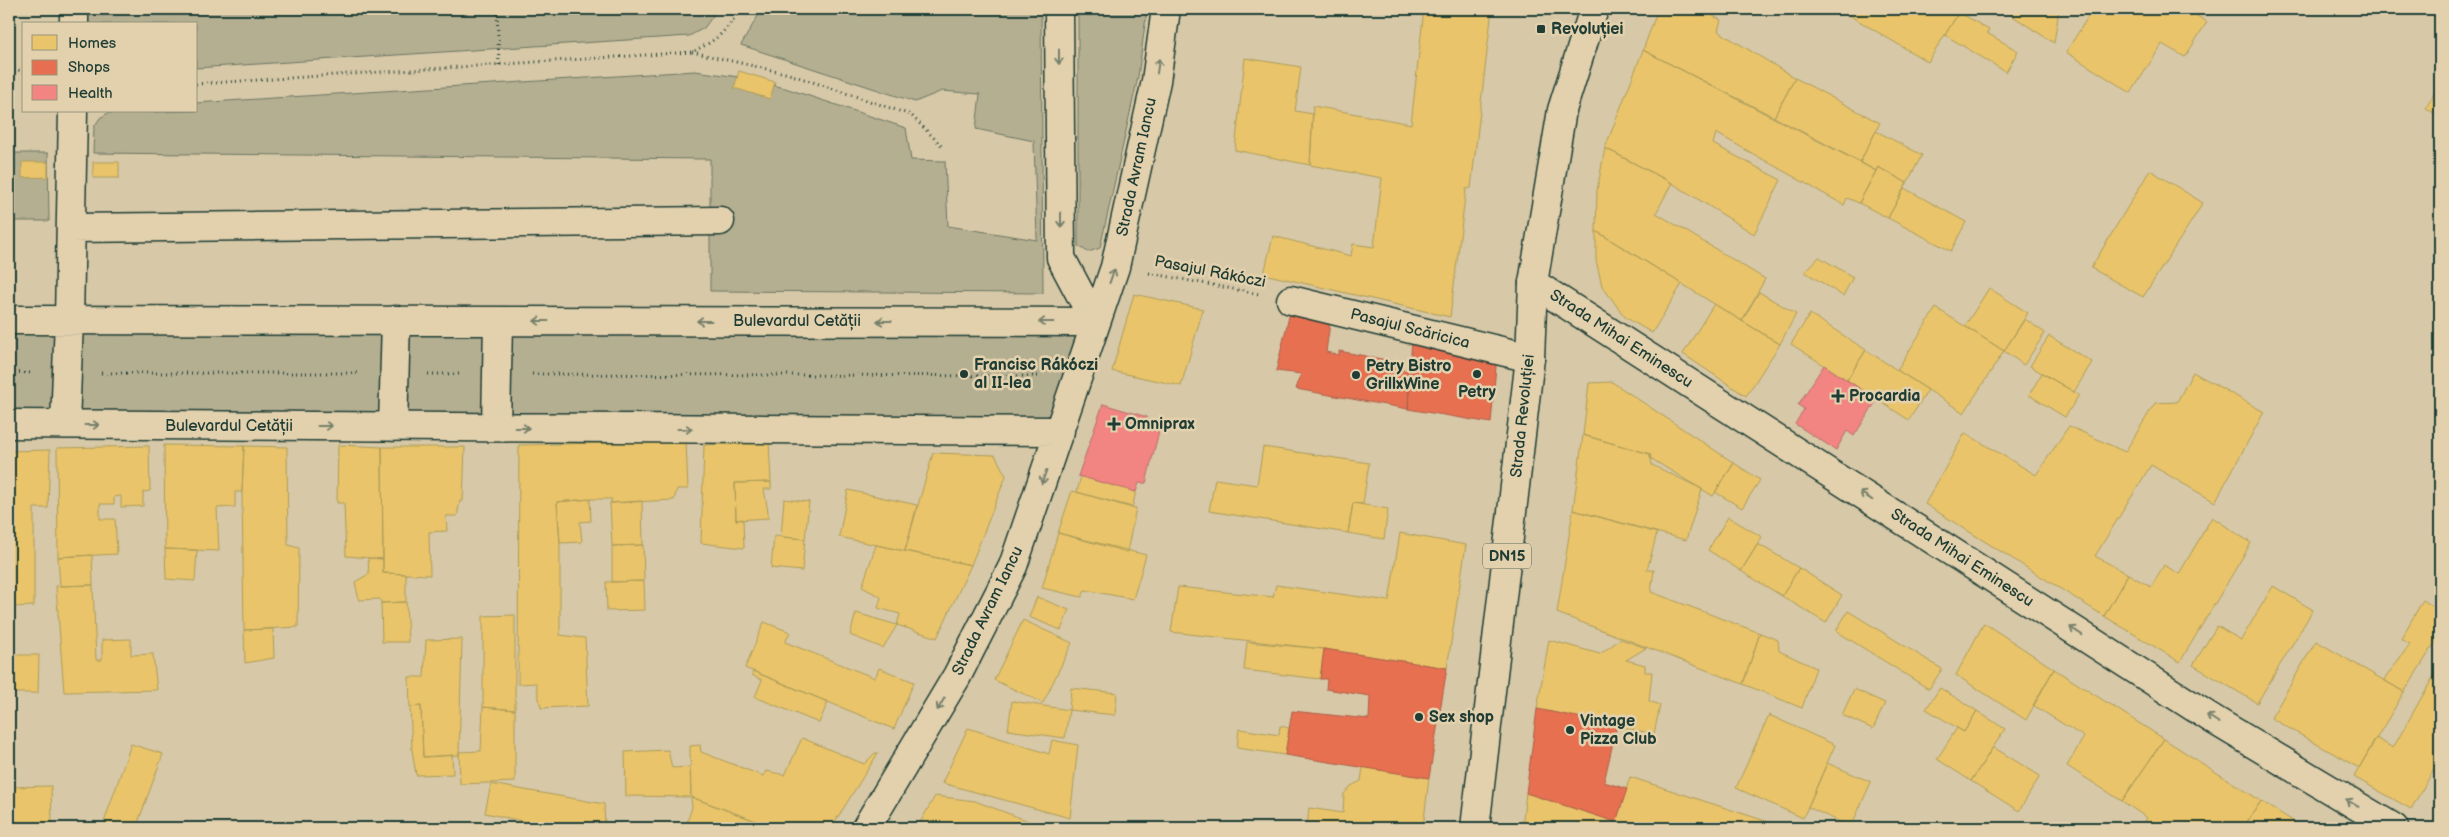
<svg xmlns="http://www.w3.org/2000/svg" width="2449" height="837" viewBox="0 0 2449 837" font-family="'Balsamiq Sans',sans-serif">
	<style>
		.green { fill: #b5af92; stroke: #6a7663 }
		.homes { fill: #e9c46a; stroke: #ac9c5a }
		.shops { fill: #e76f51; stroke: #ab6048 }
		.health { fill: #f28482; stroke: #b36f6b }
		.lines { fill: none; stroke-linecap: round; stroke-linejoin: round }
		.street-casing { stroke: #1f3d34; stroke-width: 31 }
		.primary-casing { stroke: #1f3d34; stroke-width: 31 }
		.path { stroke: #1f3d34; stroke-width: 3; stroke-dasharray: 1 4; stroke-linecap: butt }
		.street { stroke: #e3d1ae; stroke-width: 28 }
		.primary { stroke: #e3d1ae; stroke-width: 28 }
		.oneway { stroke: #77806b }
		.poi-dot { fill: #1f3d34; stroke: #e3d1ae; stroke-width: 2 }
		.labels { text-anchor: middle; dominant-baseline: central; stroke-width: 5; stroke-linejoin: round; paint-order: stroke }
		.shield { fill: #e3d1ae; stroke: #5a6959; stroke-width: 1 }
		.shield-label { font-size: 15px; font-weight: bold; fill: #1f3d34 }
		.poi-label { font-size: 16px; font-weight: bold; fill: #1f3d34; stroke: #e3d1ae; text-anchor: start }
		.street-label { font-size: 16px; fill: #1f3d34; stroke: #e3d1ae }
	</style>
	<rect width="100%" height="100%" fill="#d7c8a7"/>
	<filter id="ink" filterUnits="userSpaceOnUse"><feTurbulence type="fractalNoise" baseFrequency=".02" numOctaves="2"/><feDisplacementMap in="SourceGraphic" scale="10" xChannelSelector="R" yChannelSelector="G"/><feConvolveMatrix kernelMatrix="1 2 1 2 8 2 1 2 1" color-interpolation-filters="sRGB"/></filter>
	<g filter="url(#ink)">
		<!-- green -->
		<path class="green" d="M84,9h634l-14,19 -15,8 -493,32v-44h-113z
			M762,9h279l2,284 -333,-2v-132l-617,-6 1,-26 6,-9 8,-5 88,-2v-8l499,-32 44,6 46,11 121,40 5,32 34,1 3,65 89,14 -3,-99 -58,-12 4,-35 -38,-3 -27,11 -174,-57z
			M1078,9h69l-9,68 -38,171 -12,4 -10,-6z
			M9,153h39l1,68h-40z
			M9,320l1086,2 -35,109 -1051,-7z"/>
		<!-- homes -->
		<path class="homes" d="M1424,9h68l-21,179 -5,1 -16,128 -186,-43 9,-38 78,20 2,-12 21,3 8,-69 -72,-13 3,-59 98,18z
			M1658,9h41l22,11 -3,11 77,47 -21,39 -131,-67z
			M1844,9h117l-33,53 -86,-51z
			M2002,9h57l-5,34z
			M2093,9h16l8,5 3,-5h66l21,13 -22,35 -23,-13 -31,49 -65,-41z
			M1959,12l30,18 -2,3 31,18 -12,21 -61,-37z
			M1643,50l233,121 -17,32 -12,-5 -3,7 -128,-72 -3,11 68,36 -27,54 -82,-51 -67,-35z
			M1245,58l56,9 -6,44 18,3 -3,51 -75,-15z
			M739,71l36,11 -5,17 -36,-11z
			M1795,78l85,45 -20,39 -86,-45z
			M2438,87l2,1v29l-14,-9z
			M1876,131l46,24 -15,28 -29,-16 -2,4 -16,-9z
			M1605,148l67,35 -16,30 109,66 -23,42 -146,-90 1,-40z
			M22,162h26v15l-26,1z
			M93,162h26v16h-26z
			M1878,167l29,16 -19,35 -29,-15z
			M2150,170l53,33 -60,94 -52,-29z
			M1904,188l62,34 -15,29 -63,-33z
			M1596,231l86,53 -30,49 -27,-16 -23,-31 -6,-26z
			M1819,257l34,20 -10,19 -38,-24z
			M1989,288l39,25 -24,38 -39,-25z
			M1759,292l37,22 -16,30 -38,-23z
			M1134,294l69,15 -22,77 -69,-15z
			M1714,304l66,40 -34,52 -63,-42z
			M1936,308l68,43 -40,62 -67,-43z
			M1810,314l56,36 -19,30 -56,-36z
			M2025,319l20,14 -21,32 -20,-14z
			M2049,336l43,26 -18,30 -44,-26z
			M1866,350l62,40 -19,30 -62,-40z
			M2193,372l71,40 -49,90 -64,-37 -56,91 33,18 -24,42 -179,-112 40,-71 71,42 33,-49 56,26 30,-49 22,-1z
			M2042,373l37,22 -14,22 -36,-22z
			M1612,382l122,81 -21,33 -63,-38v-4l-67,-19 6,-52z
			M1583,435l67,19 2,11 50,24 -16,51 -113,-30z
			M686,441l2,48h-11l-3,11 -64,3 2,-4h-22l-33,3 3,41v92l25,3 3,68 -47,2 -5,-25 -18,1 1,-239z
			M769,442l2,40 -36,1 1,37 7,-1 1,29 -43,-5 3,-98z
			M164,445l80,1 -2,46h-7v15l-18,1 2,43 -54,-2z
			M338,445l44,2 1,112 -37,-3 -2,-53h-7z
			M149,446l1,45 -7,1v14l-22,1v-11l-7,1v7h-14v15h15l2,35 -59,3 -1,-109z
			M244,446l43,1 1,98 11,3 -1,79 -54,3 -2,-138z
			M382,447h83l-2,54h-3l-3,15h-11l1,15 -18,1 1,43 -47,-2z
			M1263,447l106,16 -6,41 -10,-1 -5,30 -139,-22 6,-32 42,6z
			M50,450l-2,58h-14v98l-25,1v-156z
			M933,453l62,2 11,21 -35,89 -66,-14z
			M1734,463l26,17 -18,28 -27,-16z
			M1081,476l55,16 -4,16 -55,-16z
			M771,482v7h-7l5,29 -33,2 -1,-37z
			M848,490l69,15 -12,46 -66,-14z
			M1072,491l64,17 -9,44 -69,-19z
			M590,499l1,22 -11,1 2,20 -22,1 -3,-41z
			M784,499l25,3 -4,37 -24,-2z
			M642,501l1,44 -31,1 -2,-43z
			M1353,503l35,6 -4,30 -36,-6z
			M1573,510l84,23 -10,37h7l-3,22 109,41 -17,51 -186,-71z
			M1728,517l34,20 -21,34 -33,-21z
			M2212,517l39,26 -71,119 -76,-46 24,-42 23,13 13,-22 15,9z
			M1058,533l88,22 -13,44 -48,-9 -3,7 -40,-9z
			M1400,533l66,12 -19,123 -123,-19 -153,-17 7,-45 95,10 3,-12 113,16z
			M774,536l31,3 -3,32 -31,-3z
			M1758,544l41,24 -17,28 -41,-25z
			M643,545l1,36 -32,1v-36z
			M876,545l95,20 -34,73 -40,-13 3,-11 -22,-6 3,-11 -19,-10z
			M165,549l32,1 -2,31 -29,-2z
			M92,555l1,30 -33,1 -2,-29z
			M368,558l15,1v14l23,1v28l-25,1 -1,-4 -21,1 -4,-18 14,-8z
			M1799,568l43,27 -16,28 -44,-27z
			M644,581l1,29 -38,1 -1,-29z
			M93,585l3,75h6v-20l29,-1v16l22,-1 4,36 -93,2 -8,-106z
			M2273,586l40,24 -56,93 -64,-38 24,-39 24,14z
			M1037,597l32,13 -8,20 -32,-13z
			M2423,600l17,11v24l-36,57 -20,-12 26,-36 -9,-5z
			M406,602l2,40h-26l-1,-39z
			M1848,611l94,58 -13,20 -93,-58z
			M856,613l41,12 -14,23 -33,-13z
			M515,615v95l-32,-3v-91z
			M1023,620l49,23 -29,60 -49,-23z
			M764,622l26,10 -5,10 90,36 4,-10 35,14 -20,47 -149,-61z
			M1984,623l70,46 -28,51 -70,-45z
			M273,629l1,29 -29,5 -1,-33z
			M1760,633l18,7 1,11 37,17 -14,40 -59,-24z
			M462,639l-3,116 -36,2 -2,-51 -11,1 -1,-30h15l2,-37z
			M1621,639l25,9 -20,12 19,5v7h7l-3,29 11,4 -6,29 -117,-25 12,-69 51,14z
			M2316,641l88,51 -45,76 -88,-50z
			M1247,642l77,7 -4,30 -76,-9z
			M9,655h30l-1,38h-29z
			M2440,665v94l-29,50 -57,-32 22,-39 17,10z
			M2054,669l110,70 -42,62 -55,-35 17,-29 -51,-32z
			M753,671l75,31 -9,21 -64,-26 7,-17 -10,-5z
			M1071,688l46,5 -2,22 -46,-5z
			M1940,688l37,23 -13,21 -38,-23z
			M1854,689l31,14 -12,26 -31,-14z
			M1012,701l57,9 -4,28 -57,-8z
			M421,706l2,51 29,-2 1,19 -37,1 -4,-25 -2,-43z
			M483,707l32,3v72l-55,2 -1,-32 22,-1z
			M1977,711l28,18 -34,52 -34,-22 20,-31 7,4z
			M1769,715l66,30 -32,73 -67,-30z
			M1280,726l9,2 -4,27 -48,-7 2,-19 40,6z
			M968,728l81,26 3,-14 26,5 -8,73 -128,-35z
			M802,738l62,26 11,-11h3l-47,75h-56l-84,-31 -1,-51 10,-1 1,7 62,24 3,-5 19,4z
			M2164,739l97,62 -18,27h-91l-8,-5 3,-5 -25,-17z
			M131,744l32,10 -27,74h-34z
			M1993,747l47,29 -21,35 -48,-30z
			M668,750l4,18 18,-1 1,30 -65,-1 -1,-44z
			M1827,763l44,19 -20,45 -43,-20z
			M1363,767l66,11 -6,50h-116l2,-20 34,5 1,-19 7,-8 10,-5z
			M1630,777l157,51h-151l-20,-6z
			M491,784l113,20 1,24h-65v-3l-55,-12z
			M51,786l1,37 -20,1v4h-23v-41z
			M1526,793l90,29 20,6h-114z
			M935,796l40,5 72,27h-130z
			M691,797l84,31h-84l-5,-2 6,-19z
			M2261,801l43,27h-61z"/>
		<!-- shops -->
		<path class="shops" d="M1291,308l40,8 -5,36 13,3v-4l58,11 -2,7 15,2 -2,38 -112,-20 5,-15 -25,-3z
			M1412,335l85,20 -6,68 -83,-14z
			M1324,649l123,19 -18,110 -144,-23 7,-44 77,8 1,-23 -44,-7 1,-10h-7z
			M1537,709l80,16 -13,57 23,7 -11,33 -90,-29z"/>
		<!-- health -->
		<path class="health" d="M1824,365l53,35 -23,36 -7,-5 -11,19 -41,-26 9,-15 -6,-4z
			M1103,404l44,13 -3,8 15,6 -13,52h-7l-3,9 -58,-16z"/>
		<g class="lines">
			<defs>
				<path id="street" d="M1059,9l2,249 34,64
					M74,24v-15
					M71,228l649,-7
					M1533,283l681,437 180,108
					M1291,300l239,58
					M9,320l1086,2
					M9,424l1051,7
					M65,424l4,-104 4,-209
					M393,427l3,-107
					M496,427l2,-106
					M866,828l91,-152 56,-110 102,-299 41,-186 10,-72"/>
				<path id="primary" d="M1475,828l55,-470 3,-75 29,-173 32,-101"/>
			</defs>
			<!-- street casing -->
			<use href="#street" class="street-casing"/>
			<!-- primary casing -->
			<use href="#primary" class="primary-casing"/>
			<!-- path -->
			<path class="path" d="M497,9l2,56
				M692,52l97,22 122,41 31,31
				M9,67l15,5
				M196,84l496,-32c24,-11 34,-20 48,-43
				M1149,273l110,21
				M9,372l23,1
				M101,373h259
				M428,374h34
				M532,374l509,2"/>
			<!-- street -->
			<use href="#street" class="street"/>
			<!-- primary -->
			<use href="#primary" class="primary"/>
		</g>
		<!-- one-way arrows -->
		<defs><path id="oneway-shaft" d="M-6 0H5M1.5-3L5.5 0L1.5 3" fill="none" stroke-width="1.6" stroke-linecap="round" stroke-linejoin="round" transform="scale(1.25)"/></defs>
		<g class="oneway">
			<use href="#oneway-shaft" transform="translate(1059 57) rotate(90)"/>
			<use href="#oneway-shaft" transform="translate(1158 66) rotate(-82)"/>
			<use href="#oneway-shaft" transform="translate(1061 220) rotate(90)"/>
			<use href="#oneway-shaft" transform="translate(1112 276) rotate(-70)"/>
			<use href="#oneway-shaft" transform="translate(541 321) rotate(-180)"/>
			<use href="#oneway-shaft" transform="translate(704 321) rotate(-180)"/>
			<use href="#oneway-shaft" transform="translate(884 321) rotate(-180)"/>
			<use href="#oneway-shaft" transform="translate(1046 322) rotate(-180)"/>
			<use href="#oneway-shaft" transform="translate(92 425)"/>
			<use href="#oneway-shaft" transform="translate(325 426)"/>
			<use href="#oneway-shaft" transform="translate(522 428)"/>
			<use href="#oneway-shaft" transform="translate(685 429)"/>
			<use href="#oneway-shaft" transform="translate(1044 477) rotate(109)"/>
			<use href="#oneway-shaft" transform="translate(1866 496) rotate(-147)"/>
			<use href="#oneway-shaft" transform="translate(2076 631) rotate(-147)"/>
			<use href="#oneway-shaft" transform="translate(941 704) rotate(120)"/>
			<use href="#oneway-shaft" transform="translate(2213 719) rotate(-148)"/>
			<use href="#oneway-shaft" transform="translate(2352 803) rotate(-149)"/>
		</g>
	</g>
	<!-- markers -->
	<g class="poi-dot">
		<rect x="1536" y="24" width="10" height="10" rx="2.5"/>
		<circle cx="964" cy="374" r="5"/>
		<circle cx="1477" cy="374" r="5"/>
		<circle cx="1356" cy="375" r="5"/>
		<path d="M1835.5 388.5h5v5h5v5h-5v5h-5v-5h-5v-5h5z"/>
		<path d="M1111.5 416.5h5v5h5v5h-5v5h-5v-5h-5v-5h5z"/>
		<circle cx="1419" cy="717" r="5"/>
		<circle cx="1570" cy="730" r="5"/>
	</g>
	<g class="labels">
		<!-- shield labels -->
		<rect class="shield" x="1483" y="543.5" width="48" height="25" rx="4"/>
		<g class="shield-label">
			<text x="1507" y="556">DN15</text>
		</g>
		<!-- poi labels -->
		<g class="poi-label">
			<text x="1551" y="29">Revoluției</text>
			<text x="974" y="365">Francisc Rákóczi<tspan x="974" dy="18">al II-lea</tspan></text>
			<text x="1366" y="366">Petry Bistro<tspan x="1366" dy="18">GrillxWine</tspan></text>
			<text x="1477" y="392" text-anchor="middle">Petry</text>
			<text x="1849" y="396">Procardia</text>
			<text x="1125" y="424">Omniprax</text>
			<text x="1429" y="717">Sex shop</text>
			<text x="1580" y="721">Vintage<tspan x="1580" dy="18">Pizza Club</tspan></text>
		</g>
		<!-- street labels -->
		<g class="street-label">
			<text transform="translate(1137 167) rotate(-78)">Strada Avram Iancu</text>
			<text transform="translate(1210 272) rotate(11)">Pasajul Rákóczi</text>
			<text x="797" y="321">Bulevardul Cetății</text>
			<text transform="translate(1410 329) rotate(14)">Pasajul Scăricica</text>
			<text transform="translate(1621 339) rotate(33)">Strada Mihai Eminescu</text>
			<text transform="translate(1523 416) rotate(-84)">Strada Revoluției</text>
			<text x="229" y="426">Bulevardul Cetății</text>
			<text transform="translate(1962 558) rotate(33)">Strada Mihai Eminescu</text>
			<text transform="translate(988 611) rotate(-64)">Strada Avram Iancu</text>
		</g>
	</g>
	<!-- margin -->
	<rect width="2449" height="837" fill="none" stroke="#e3d1ae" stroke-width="30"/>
	<rect x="15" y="15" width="2419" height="807" fill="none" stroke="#1f3d34" stroke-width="2" filter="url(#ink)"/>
	<!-- legend -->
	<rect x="22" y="22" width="175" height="90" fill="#e3d1ae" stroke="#95967d"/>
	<rect x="32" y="35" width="25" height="15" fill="#e9c46a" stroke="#95967d"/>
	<text x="68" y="48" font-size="15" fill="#1f3d34">Homes</text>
	<rect x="32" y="60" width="25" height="15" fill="#e76f51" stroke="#95967d"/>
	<text x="68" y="72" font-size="15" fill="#1f3d34">Shops</text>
	<rect x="32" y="85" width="25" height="15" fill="#f28482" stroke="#95967d"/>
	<text x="68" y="98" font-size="15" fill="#1f3d34">Health</text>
</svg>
